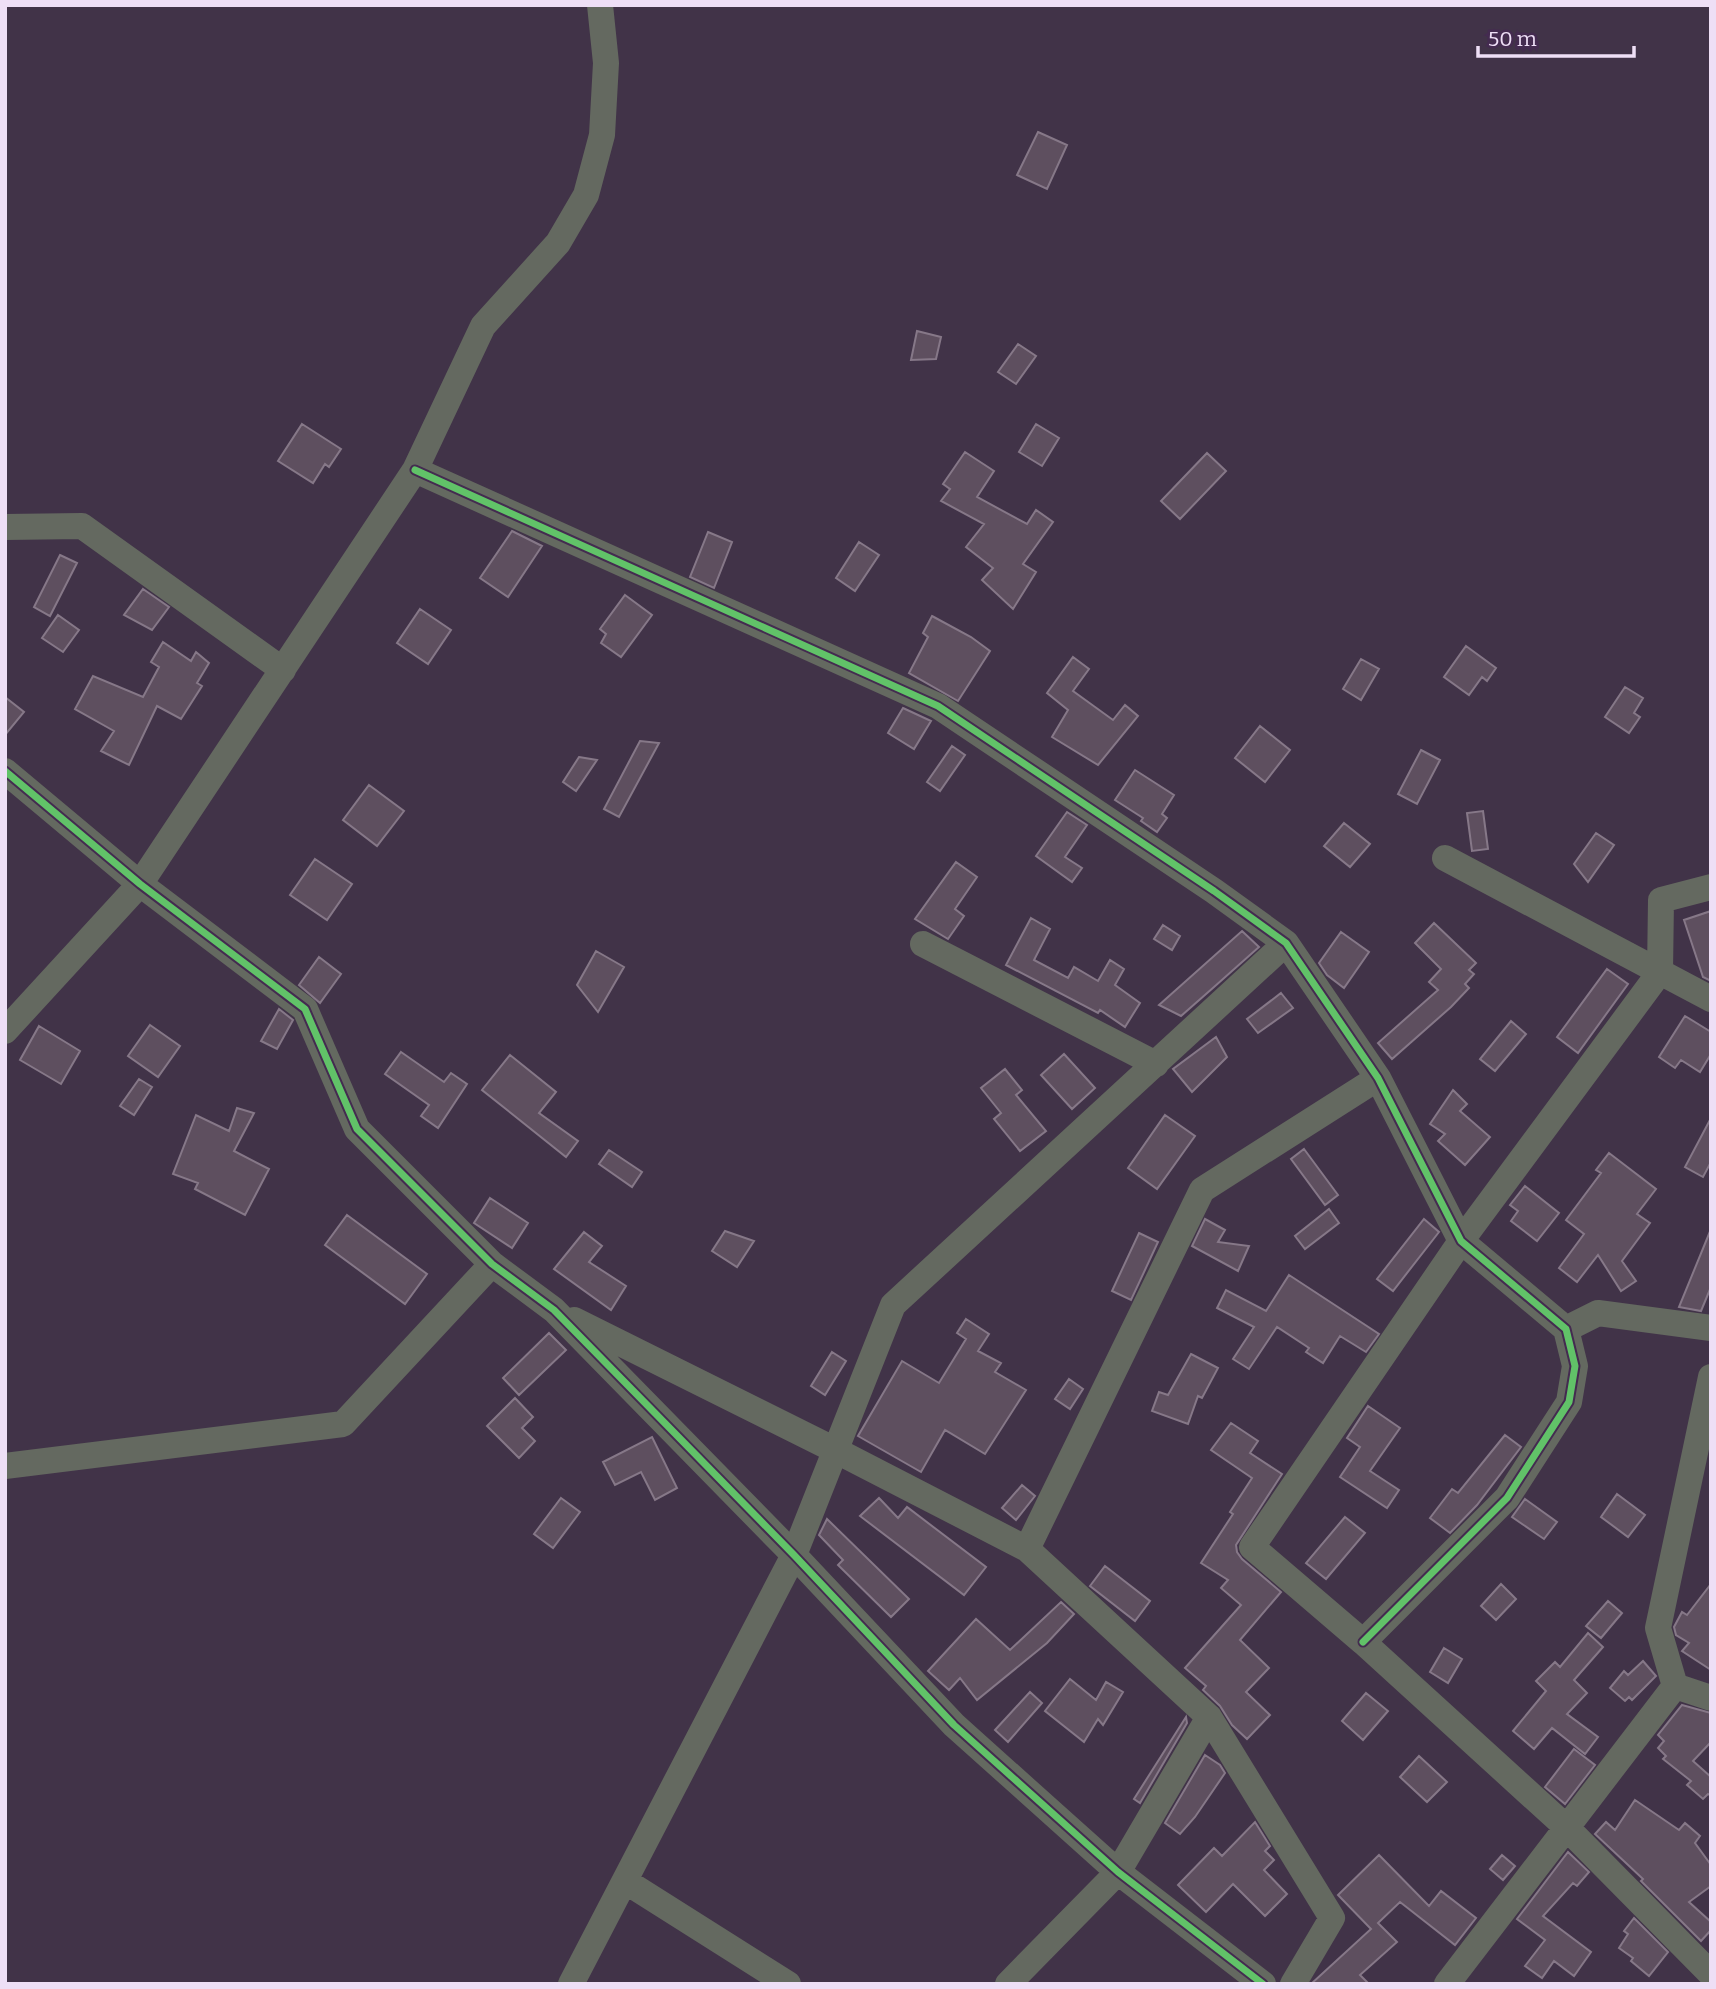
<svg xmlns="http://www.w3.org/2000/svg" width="1716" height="1989" viewBox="0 0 1716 1989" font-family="Bitter,serif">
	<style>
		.building { fill: #5e4f5f; stroke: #867888; stroke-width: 2 }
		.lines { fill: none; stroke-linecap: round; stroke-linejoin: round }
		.minor { stroke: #646960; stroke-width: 26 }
		.cycleway-casing { stroke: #442b50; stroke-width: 11 }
		.cycleway { stroke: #61c268; stroke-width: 7 }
	</style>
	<rect width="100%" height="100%" fill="#413348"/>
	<!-- building -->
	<path class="building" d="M1038,132l29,13 -20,44 -30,-14z
		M917,331l24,6 -5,22 -25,1z
		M1018,344l18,12 -20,28 -18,-12z
		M302,424l39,25 -12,18 -4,-3 -12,19 -35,-22z
		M1036,424l23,14 -17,28 -23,-14z
		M965,452l29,19 -17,26 50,27 9,-14 17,12 -30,42 13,8 -23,37 -31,-29 11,-12 -27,-21 18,-23 -43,-23 9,-12 -7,-5z
		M1207,453l19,18 -46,48 -19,-18z
		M512,531l30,15 -34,51 -28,-19z
		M708,532l24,10 -18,46 -24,-11z
		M859,542l20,13 -24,36 -19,-13z
		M60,555l17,8 -27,53 -16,-9z
		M143,589l26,18 -17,23 -28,-15z
		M625,595l27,20 -31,42 -20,-14 5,-9 -6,-5z
		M420,609l31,21 -23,34 -31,-21z
		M58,615l21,15 -16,22 -21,-14z
		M932,616l39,21 19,14 -32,50 -49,-28 19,-36 -5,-4z
		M163,642l28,19 5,-9 13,11 -12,20 5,3 -21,33 -24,-13 -28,59 -28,-14 13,-20 -39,-22 18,-33 50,21 16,-30 -8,-5z
		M1466,646l30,22 -9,13 -5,-4 -13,18 -25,-18z
		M1073,657l16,12 -16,22 40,29 12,-15 13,11 -40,49 -46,-28 16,-27 -21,-17z
		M1361,659l18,10 -18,31 -18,-11z
		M1625,687l18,11 -9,15 6,4 -11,16 -24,-16z
		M5,697l19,15 -19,23z
		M903,708l28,13 -17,28 -26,-16z
		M1260,726l30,24 -25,32 -30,-24z
		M640,741l19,2 -40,74 -15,-8z
		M952,746l13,9 -25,36 -13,-9z
		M1421,750l19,10 -23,44 -19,-10z
		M579,757l18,3 -21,31 -13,-9z
		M1135,770l39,25 -12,19 5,4 -10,14 -16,-11 2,-3 -28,-18z
		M369,785l35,26 -27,35 -34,-26z
		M1483,811l5,38 -16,2 -5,-38z
		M1067,812l20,13 -22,32 17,11 -10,14 -36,-26z
		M1344,823l26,21 -20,23 -26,-21z
		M1596,833l18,12 -26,37 -14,-18z
		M315,859l37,25 -25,36 -37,-25z
		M956,862l21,15 -22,32 9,7 -16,23 -33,-20z
		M1711,911v70l-8,-4 -19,-57z
		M1031,918l19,11 -16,31 34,18 6,-11 24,14 12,-21 14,9 -9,16 25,18 -15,24 -25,-17 -2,3 -92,-48z
		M1434,923l42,40 -7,7 5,4 -9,10 4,4 -18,19 -59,52 -14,-16 60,-53 -9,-8 12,-13 -26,-26z
		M1163,925l17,11 -8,14 -18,-11z
		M1242,931l17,16 -45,40 -33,29 -22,-11z
		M1341,932l28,20 -25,36 -17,-13 -8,-12z
		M596,951l28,16 -26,45 -21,-27z
		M319,957l22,17 -21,29 -21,-18z
		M1607,969l21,15 -50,69 -21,-16z
		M1281,993l12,15 -35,25 -11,-14z
		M279,1009l14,11 -16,29 -16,-8z
		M1685,1016l26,16v22l-11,18 -19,-12 -6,8 -16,-11z
		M1511,1021l15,13 -31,37 -15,-12z
		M150,1025l30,21 -22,31 -30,-21z
		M39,1026l41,25 -19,33 -41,-24z
		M1216,1037l11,20 -35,35 -19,-23z
		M401,1052l43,30 7,-9 16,11 -29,44 -17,-12 8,-11 -44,-31z
		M1064,1054l31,34 -23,21 -31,-34z
		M510,1055l46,37 -17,21 39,28 -12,16 -84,-67z
		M1005,1069l17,21 -6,5 30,36 -26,20 -26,-32 7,-6 -20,-25z
		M139,1079l13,8 -18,28 -14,-9z
		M1453,1090l14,14 -7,7 30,26 -25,28 -27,-24 7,-7 -15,-10z
		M237,1108l17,5 -20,38 35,18 -24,46 -50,-26 3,-6 -25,-9 23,-59 33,16z
		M1165,1115l30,21 -38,53 -29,-21z
		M1711,1118v44l-8,15 -18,-10z
		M1304,1149l34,46 -13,10 -34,-46z
		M609,1150l33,22 -10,15 -33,-23z
		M1609,1153l47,36 -19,25 13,9 -28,38 14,20 -15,10 -23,-36 -21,27 -18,-14 25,-34 -18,-14 35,-47 -5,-3z
		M1525,1186l34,27 -22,28 -26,-20 7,-10 -8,-6z
		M490,1198l38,25 -16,25 -38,-25z
		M1329,1209l10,14 -34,26 -10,-13z
		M347,1215l80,59 -22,30 -80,-59z
		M1205,1219l20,11 -7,12 31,4 -11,25 -46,-25z
		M1424,1219l15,13 -46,59 -16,-12z
		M1711,1229v58l-10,24 -22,-4z
		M725,1231l29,10 -17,26 -25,-16z
		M584,1232l18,14 -13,16 37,24 -15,24 -57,-41z
		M1139,1233l19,9 -27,58 -19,-9z
		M1289,1275l90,59 -13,18 -26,-16 -17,27 -17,-11 3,-4 -32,-21 -28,42 -16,-10 21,-32 -37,-19 9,-18 40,21z
		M966,1319l23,15 -11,17 23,12 -6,9 31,18 -41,64 -40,-24 -24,42 -63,-36 44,-75 37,22 27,-44 -9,-6z
		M549,1333l17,17 -47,45 -16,-17z
		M832,1352l14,9 -21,34 -14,-9z
		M1191,1354l27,14 -16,30 -4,-2 -10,28 -36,-13 7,-19 9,3z
		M1069,1379l14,10 -13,20 -15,-10z
		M515,1398l18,19 -11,11 13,13 -16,17 -32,-32z
		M1368,1406l32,22 -30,43 29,19 -12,18 -47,-31 20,-30 -13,-9z
		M1231,1423l27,18 -8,12 32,21 -46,71 1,7 5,7 39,33 -41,48 29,28 -23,24 24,23 -23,24 -15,-14 -12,-19 -17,-16 3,-4 -21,-18 56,-63 -20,-17 7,-8 -27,-17 32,-49 -3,-2 22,-34 -41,-28z
		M1505,1435l16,12 -44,58 -27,28 -20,-15 22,-29 6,4z
		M652,1437l25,51 -22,12 -14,-28 -26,13 -12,-23z
		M1022,1485l13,11 -19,24 -14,-12z
		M1617,1494l28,21 -17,22 -27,-20z
		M561,1498l19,14 -27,36 -19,-14z
		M879,1498l19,20 9,-11 79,60 -22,28 -104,-79z
		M1525,1499l32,23 -13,17 -32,-22z
		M1345,1517l20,16 -39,46 -20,-16z
		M827,1519l82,80 -18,18 -53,-52 5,-5 -24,-25z
		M1105,1566l45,35 -15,20 -45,-35z
		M1501,1584l15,15 -20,21 -15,-14z
		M1711,1584v86l-29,-19 7,-8 -13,-8 -2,-8 8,-15 5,3z
		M1608,1601l14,12 -21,25 -15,-12z
		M1061,1602l13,12 -27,29 -70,57 -17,-22 -11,12 -21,-19 48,-52 34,31z
		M1588,1633l15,14 -29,33 13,13 -20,21 31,23 -13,17 -33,-26 -18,21 -21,-18 33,-40 -10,-10 19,-19 5,5z
		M1444,1648l18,11 -14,24 -18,-11z
		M1643,1661l13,15 -24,24 -3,-3 -4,4 -15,-13 14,-17 4,4z
		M1070,1679l26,21 10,-18 17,10 -20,33 -5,-6 -14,23 -39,-31z
		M1030,1692l12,11 -34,39 -13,-12z
		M1366,1693l22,18 -25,29 -21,-19z
		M1682,1705l29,8v29l-18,19 18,16v19l-3,-2 -5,5 -16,-14 4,-4 -28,-22 3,-3 -8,-8 6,-7 -6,-6z
		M1186,1717l1,6 -47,80 -6,-4z
		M1574,1749l21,16 -30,39 -20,-17z
		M1205,1755l15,10 5,8 -30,44 -15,17 -15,-11z
		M1419,1756l28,26 -20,20 -27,-25z
		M1635,1800l44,30 6,-7 15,13 -5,7 16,22v21l-22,16 22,20v8l-10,11 -60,-60 2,-2 -48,-45 11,-12 9,8z
		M1255,1822l15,24 -5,5 9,9 -10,10 23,24 -22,22 -32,-32 -27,28 -28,-27 36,-37 8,8z
		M1568,1852l21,20 -12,14 -4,-3 -30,33 48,36 -17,24 -20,-15 -12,17 -17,-12 20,-26 -28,-21z
		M1379,1855l50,51 12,-15 35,27 -21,27 -55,-43 -22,21 19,19 -37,33 9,9h-58l60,-55 -33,-34z
		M1502,1855l13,11 -12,14 -13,-11z
		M1634,1918l34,34 -19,24 -18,-15 2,-3 -14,-10 9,-14 -4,-3z"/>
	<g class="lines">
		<!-- minor -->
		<path class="minor" d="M415,470l523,236 276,185 72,52 92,135 83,163 105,88 9,37 -6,36 -62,96 -144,144
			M5,527l77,-1 201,144
			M5,771l135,113 165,125 52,120 135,135 62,46 240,245 160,170 164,147 145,112
			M1445,858l215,114 1,-72 50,-13
			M923,944l233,120
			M1711,999l-51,-27 -199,269 -209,306 111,95 203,185 145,147
			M5,1031l135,-147 275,-414 68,-144 75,-83 28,-48 16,-60 4,-72 -6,-58
			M574,1320l261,130 192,99 182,168 123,201 -39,66
			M1566,1329l32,-16 113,15
			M1711,1377l-53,251 17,58 36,12
			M5,1466l338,-42 149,-160
			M1027,1549l175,-359 176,-112
			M625,1881l163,103
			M571,1984l223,-429 99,-250 393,-362
			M1008,1984l110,-112 91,-155
			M1447,1984l228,-298"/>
		<defs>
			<path id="cycleway" d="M415,470l523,236 276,185 72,52 92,135 83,163 105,88 9,37 -6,36 -62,96 -144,144
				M5,771l135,113 165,125 52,120 135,135 62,46 240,245 160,170 164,147 145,112"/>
		</defs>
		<!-- cycleway casing -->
		<use href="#cycleway" class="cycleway-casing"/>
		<!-- cycleway -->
		<use href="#cycleway" class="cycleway"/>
	</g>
	<!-- border -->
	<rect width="1716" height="1989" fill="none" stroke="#eedff6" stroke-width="14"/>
	<!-- scale -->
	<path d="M1478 46v10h156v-10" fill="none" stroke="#eedff6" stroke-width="3.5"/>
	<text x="1488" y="46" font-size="21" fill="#eedff6" stroke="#442b50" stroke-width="5" paint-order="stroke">50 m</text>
</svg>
